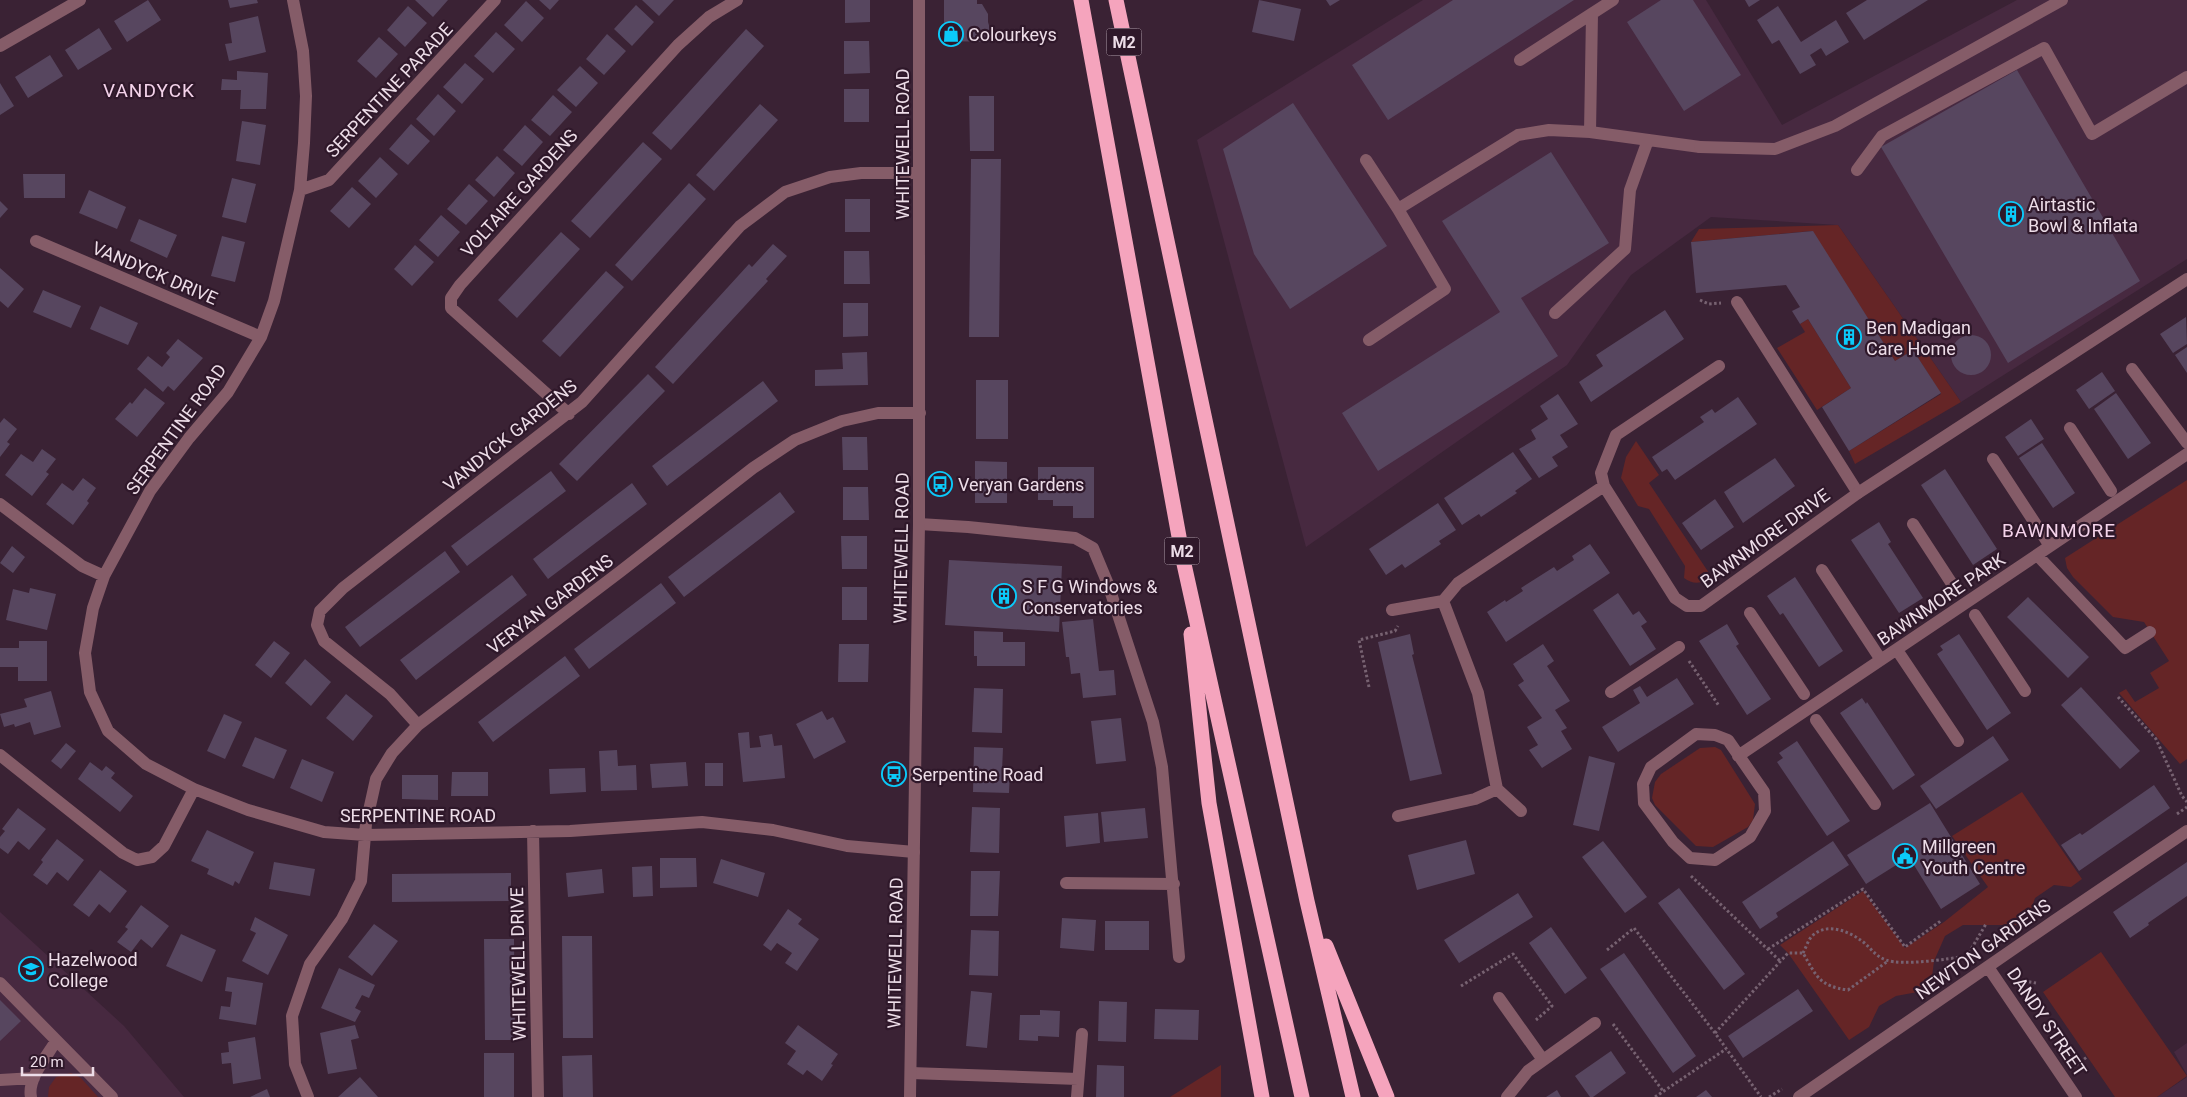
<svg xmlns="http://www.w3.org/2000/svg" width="2187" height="1097" viewBox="0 0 2187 1097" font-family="Roboto,sans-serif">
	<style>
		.built { fill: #472940 }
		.green { fill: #652526 }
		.building { fill: #57465f }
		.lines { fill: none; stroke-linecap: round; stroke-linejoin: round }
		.path { stroke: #776271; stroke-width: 3; stroke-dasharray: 2.5 2.5; stroke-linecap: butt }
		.service { stroke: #855c68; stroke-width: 12 }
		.minor { stroke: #855c68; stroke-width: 12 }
		.tertiary { stroke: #855c68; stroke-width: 12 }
		.motorway { stroke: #f5a4bd; stroke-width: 15 }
		.labels { text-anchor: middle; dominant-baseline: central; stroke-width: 4.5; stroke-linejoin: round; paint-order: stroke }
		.shield { fill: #2f182a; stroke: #b4a2af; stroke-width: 1 }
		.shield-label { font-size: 16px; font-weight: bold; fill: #eddde8 }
		.poi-label { font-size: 18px; fill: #eddde8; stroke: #2f182a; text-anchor: start }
		.street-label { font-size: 18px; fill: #eddde8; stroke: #2f182a }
		.neighbourhood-label { font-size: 19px; letter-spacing: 1px; fill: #f4d3ea; stroke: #2f182a }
	</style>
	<rect width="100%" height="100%" fill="#3a2234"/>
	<!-- built -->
	<path class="built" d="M1423,0h283l76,125 235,-125h170v259l-226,143 -123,-177 -127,-8 -80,58 -64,90 -261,182 -109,-407z
		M0,912l124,114 60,71h-184z
		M2187,1043v32l-13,-23z
		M2187,1077v20h-30z"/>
	<!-- green -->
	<path class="green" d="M1838,225l123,177 -106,62 -6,-13 92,-57 -28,-44 -18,11 -83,-130 -121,11 8,-13z
		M1808,319l43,69 -34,22 -40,-62 28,-16 -5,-8z
		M1636,441l23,34 -10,8 62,93c-7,8 -18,9 -27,2l1,-12 -36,-57 -11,-3 -17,-28 5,-21z
		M2187,480v279l-7,5 -61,-71 7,-4 9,13 24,-14 -9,-15 19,-12 -25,-39 -31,-5 -40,-40 -6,-9 -2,-10z
		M1715,747l6,3 34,54 -2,16 -5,7 -35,20 -17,-1 -41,-41 -3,-7 3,-16 6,-8 39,-26z
		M2022,792l60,87 -11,8 -17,-2 -19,13 -7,20 -8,7h-57l-18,11 -11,25 -2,16 -9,14 -27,5 -17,10 -10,21 -20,13 -61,-87 -8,-8 83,-54 42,57 39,-26 44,-35 -36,-51z
		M2101,952l86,124 -30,21h-42l-72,-105z
		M1221,1065v32h-51z
		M71,1073l10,5 17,19h-50l1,-10 7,-10z"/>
	<!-- building -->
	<path class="building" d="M148,0l13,20 -34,22 -13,-21z
		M228,0h29l1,3 -28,5z
		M415,0h33l-15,17z
		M539,0h20l-9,10z
		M642,0h32l-15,16z
		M845,0h25v22l-25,1z
		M944,0h33v4h5l6,10v8l6,20 -50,-1z
		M1259,0l42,9 -7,32 -42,-9z
		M1326,0h14l-10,6z
		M1453,0h121l-186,120 -36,-55z
		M1661,0h32l48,75 -57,36 -57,-89z
		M1745,0h15l-11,7z
		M1867,0h61l-64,40 -18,-27z
		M526,1l18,17 -22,24 -18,-17z
		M636,5l18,17 -22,24 -18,-17z
		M408,6l19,17 -22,24 -18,-17z
		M1778,6l23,36 35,-22 13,22 -23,14 -5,-8 -11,7 6,10 -16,9 -21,-34 -7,4 -15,-24z
		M258,16l8,36 -37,9 -4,-17 7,-1 -3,-20z
		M99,28l13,21 -34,21 -13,-20z
		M746,29l18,17 -93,104 -19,-17z
		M496,32l19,17 -22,24 -19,-17z
		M607,34l19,17 -22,24 -18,-16z
		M379,37l19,17 -22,24 -19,-17z
		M844,41h25l1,32 -26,1z
		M50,55l13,21 -35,22 -13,-21z
		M465,63l19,16 -22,25 -19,-17z
		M580,66l18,17 -22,24 -19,-17z
		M2017,70l123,211 -132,82 -127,-216z
		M237,71l31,2 -2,36h-26l1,-19h-20l1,-11 15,1z
		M0,83l14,23 -14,9z
		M844,89h25v33h-25z
		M438,94l18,17 -22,25 -18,-17z
		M553,95l19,17 -22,24 -19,-16z
		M969,96h25v55h-24z
		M1293,103l94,143 -97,63 -36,-55 -31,-105z
		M760,104l18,16 -64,71 -18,-16z
		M242,121l24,4 -6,40 -24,-4z
		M411,124l19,17 -22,24 -19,-16z
		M525,125l18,17 -21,24 -19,-16z
		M643,142l19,17 -72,79 -19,-17z
		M1551,152l58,91 -88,55 37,58 -180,115 -36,-58 158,-101 -58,-91z
		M497,156l18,17 -21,24 -19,-17z
		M380,157l18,17 -22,24 -18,-17z
		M971,159h30l-2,178h-30z
		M23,174h42v24h-41z
		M232,178l24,6 -10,39 -24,-6z
		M689,183l17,16 -74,82 -17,-16z
		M469,184l19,17 -22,24 -19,-16z
		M352,187l19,17 -22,24 -19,-17z
		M89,190l37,17 -9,22 -38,-16z
		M845,199h25v33h-25z
		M0,201l8,8 -8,9z
		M441,215l19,17 -22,25 -19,-17z
		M139,219l38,16 -10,23 -37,-17z
		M1813,231l82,130 18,-11 28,43 -92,58 -27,-44 29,-19 -43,-69 -8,5 -8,-13 8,-4 -14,-22 -90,8 -5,-51z
		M561,232l19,17 -63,69 -19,-18z
		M222,236l23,6 -10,40 -24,-6z
		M773,244l14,12 -21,23 2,2 -95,103 -18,-17 94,-103 3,3z
		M415,245l19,17 -22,24 -18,-17z
		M844,251h25l1,33h-26z
		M0,268l24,21 -16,19 -8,-7z
		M606,271l18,16 -64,70 -18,-16z
		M43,290l38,16 -10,22 -38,-16z
		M843,303h25v33l-25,1z
		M100,306l38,17 -10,22 -38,-16z
		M1665,310l19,29 -93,63 -12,-20 24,-16 -7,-11z
		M2186,317l1,27 -14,9 -13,-19z
		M1951 355a20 20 0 1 1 40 0a20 20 0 1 1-40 0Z
		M178,339l25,19 -29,33 -6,-5 -5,6 -26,-23 11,-13 14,11 8,-10 -4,-4z
		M2187,347v26l-12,-18z
		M867,352l1,33 -53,1v-16l28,-1 -1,-16z
		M2102,372l13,19 -26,18 -13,-19z
		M648,374l17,17 -88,90 -18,-17z
		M976,380h32v59h-32z
		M763,381l15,20 -111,85 -15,-20z
		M145,388l20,15 -28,34 -22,-18 15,-17 2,2z
		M2116,393l35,50 -23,16 -34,-50z
		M1558,394l20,30 -18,11 8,12 -16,10 6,9 -19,12 -20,-29 17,-10 -5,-9 17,-11 -8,-13z
		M1738,397l19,27 -82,56 -8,-11 -5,3 -10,-15 52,-35 -4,-5 12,-8 3,4z
		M4,418l13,11 -10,13 3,2 -10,13v-34z
		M2031,419l13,20 -26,17 -13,-19z
		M842,437h25l1,33h-25z
		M2042,443l33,50 -22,15 -34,-50z
		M42,449l14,10 -10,13 3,2 -17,22 -27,-21 16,-21 12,8z
		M1513,452l19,27 -17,12 2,2 -36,24 -2,-3 -17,11 -18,-27z
		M1775,458l20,28 -52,37 -19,-31z
		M975,461l32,1v41h-32z
		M1038,467h56v51h-21v-12h-20v-6h-15z
		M1945,469l52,80 -24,16 -52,-80z
		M551,471l15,20 -99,75 -16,-20z
		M83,478l13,10 -9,13 2,2 -16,22 -27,-21 16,-21 11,8z
		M632,483l15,21 -99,75 -15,-20z
		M843,487h25l1,33h-26z
		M780,492l15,20 -111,85 -16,-20z
		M1715,499l19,28 -33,23 -19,-27z
		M1438,503l18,27 -17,11 2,3 -36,24 -3,-4 -16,11 -17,-26z
		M1879,522l12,20 -3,2 35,54 -24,15 -48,-73z
		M841,536h26v33h-25z
		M1590,544l20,29 -104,69 -19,-30 18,-12 1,2 17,-11 -2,-3 33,-21 3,4 17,-11 -2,-4z
		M12,546l13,11 -12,16 -13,-10z
		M445,551l15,21 -100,75 -15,-20z
		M949,560l113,6 -3,66 -114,-7z
		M512,575l15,20 -111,85 -16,-20z
		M1795,577l48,74 -24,16 -36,-54 -3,2 -13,-19z
		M661,583l15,20 -87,66 -15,-20z
		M842,587h25v33h-25z
		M30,588l26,6 -9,36 -41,-10 7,-31 16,4z
		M1618,593l15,22 6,-4 8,11 -6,4 15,23 -26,17 -37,-56z
		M2028,597l61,60 -21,21 -61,-61z
		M1093,619l6,52 15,-1 2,25 -33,3 -3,-25 -9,1 -2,-17h-3l-4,-35z
		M1727,624l12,20 -3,2 35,53 -24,16 -48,-74z
		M974,631l29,1v10h22v24h-48v-10h-3z
		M1410,634l4,20 -2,1 30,119 -32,7 -32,-139z
		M1959,634l52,79 -24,17 -50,-76 6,-4 -3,-4z
		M19,641h28v40h-29v-14h-18v-19h19z
		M274,641l16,12 -19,25 -16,-13z
		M839,644h30l-1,38h-30z
		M1543,644l11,17 -7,5 23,35 -15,9 12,18 -6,3 11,18 -30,19 -13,-18 9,-5 -11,-18 15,-9 -24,-33 6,-4 -11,-17z
		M565,656l15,20 -87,66 -15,-20z
		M305,659l26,23 -20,24 -26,-23z
		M1677,678l17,26 -76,48 -16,-25 38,-24 -7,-13 7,-4 7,11z
		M2081,687l59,64 -20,18 -59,-64z
		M974,688l29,1 -1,44 -30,-1z
		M51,691l10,36 -27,8 -4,-13 -15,5 -1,-3 -10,3 -4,-13 27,-7 -3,-8z
		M346,694l27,22 -20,25 -27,-23z
		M1862,698l4,6 1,-2 48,73 -22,15 -53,-77z
		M822,711l5,9 6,-3 13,25 -32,17 -18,-35z
		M224,714l18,8 -17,37 -18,-8z
		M1121,718l5,43 -30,3 -5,-43z
		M749,732l1,16 11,-1 -2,-11 13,-2 2,12 8,-1 3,33 -42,4 -5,-49z
		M1993,736l16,24 -73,49 -16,-23z
		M255,737l32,13 -13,29 -32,-13z
		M1797,741l53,80 -23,15 -50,-74 6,-4 -4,-5z
		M66,743l10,8 -15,18 -10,-8z
		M974,747l29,1 -1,23h8l-1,22 -36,-1z
		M617,750l1,16 18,-1 1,25 -36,1 -2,-40z
		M1589,756l26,7 -16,68 -26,-6z
		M302,759l32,13 -12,30 -32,-14z
		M90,762l12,9 4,-5 9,7 -4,5 22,18 -13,16 -42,-33z
		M686,762l2,24 -36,2 -2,-24z
		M705,763h18v23h-18z
		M585,768l1,24 -36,2 -1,-25z
		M452,772h36v24h-37z
		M402,775h36v25l-36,-1z
		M2154,785l16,23 -91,63 -18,-26 19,-12 2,2z
		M1930,803l50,81 -39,25 -32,-52 -43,27 -19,-29z
		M972,807l28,1 -1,45 -29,-1z
		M18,808l28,21 -17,21 -11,-9 -10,13 -8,-6v-11l5,-6 -3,-2z
		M1145,808l3,30 -44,4 -3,-30z
		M1098,813l2,30 -34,4 -2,-31z
		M207,830l47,22 -15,32 -4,-3 -2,5 -26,-12 2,-5 -18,-8z
		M57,839l27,21 -16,21 -11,-9 -10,13 -14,-10 10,-13 -2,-2z
		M1466,840l9,34 -58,16 -9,-35z
		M1603,841l44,56 -22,16 -43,-56z
		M1833,841l16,24 -73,48 2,4 -18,12 -18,-27z
		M660,858h36l1,29 -37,1z
		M721,859l44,14 -7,24 -45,-14z
		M274,862l41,7 -5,27 -41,-7z
		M2187,862v34l-39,27 1,2 -19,13 -17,-26z
		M652,866l1,30 -20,1 -1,-30z
		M602,869l2,24 -36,4 -2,-24z
		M100,870l27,21 -17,22 -11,-9 -10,13 -16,-12z
		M971,871h29l-2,45h-28z
		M511,873v28l-119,1v-28z
		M1679,888l66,86 -21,16 -66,-87z
		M1518,893l15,24 -74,46 -15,-23z
		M141,905l28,21 -17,22 -11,-9 -10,13 -14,-10 11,-13 -3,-2z
		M788,909l14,10 -4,5 21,15 -22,32 -12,-8 7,-10 -15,-10 -6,8 -8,-6z
		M255,917l33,18 -20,40 -26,-14 14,-28 -6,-3z
		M1062,918l34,2 -2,31 -34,-3z
		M1105,921h44v29h-44z
		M374,924l24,17 -26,35 -24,-19z
		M1551,927l36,51 -22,16 -36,-51z
		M971,930l28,1 -1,45 -29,-1z
		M181,934l35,16 -14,32 -36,-16z
		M562,936h30l1,102h-30z
		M484,939h30l1,101h-30z
		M1624,953l72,103 -23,17 -73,-104z
		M339,968l36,17 -6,13 -7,-3 -7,13 6,3 -6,11 -34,-14z
		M227,977l36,6 -7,42 -37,-6 2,-13 9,1 2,-15 -7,-1z
		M1798,989l15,22 -70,47 -15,-22z
		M971,991l21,2 -5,55 -21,-2z
		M0,1000l21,21 -21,20z
		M1099,1001l28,1 -1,40 -28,-1z
		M1155,1009l44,1 -1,30 -44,-1z
		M1040,1010l20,1 -1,26 -21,-1v5l-19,-1 1,-25h20z
		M355,1025l4,13 -8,2 6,29 -29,5 -8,-41z
		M798,1025l40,29 -7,10 2,1 -11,16 -15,-11 -4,5 -16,-11 9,-13 -11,-8z
		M255,1037l6,42 -28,5 -2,-21 -9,1 -1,-11 8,-1 -1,-10z
		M1611,1051l15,22 -33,24h-3l-15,-21z
		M484,1053h30v44h-30z
		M592,1055l1,42h-30l-1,-41z
		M1097,1065l27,1v31h-28z
		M360,1077l18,20h-40z
		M267,1089l3,8h-20z
		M1557,1090l4,7h-15z
		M1706,1090l6,7h-16z"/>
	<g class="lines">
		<!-- path -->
		<path class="path" d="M1700,300l9,4 12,-1
			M1689,661l30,45
			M1369,687l-10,-47 36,-9 3,-5
			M2118,697l38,42 26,57 5,6
			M2177,814l10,-7
			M1691,876l89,85
			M1768,949l95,-60 42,58 37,-27
			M1607,950l27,-22 81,105 46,64
			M1803,953c3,-5 5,-13 9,-17 15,-14 36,-5 50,5 9,7 13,15 24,19 17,6 62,-1 81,-4l19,-32
			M2019,980l17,3
			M1461,986l52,-32 39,52 -16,14
			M1613,1024l50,67
			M1715,1033l73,-80h15c14,24 16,33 45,37l40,-29
			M2076,1065l11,-8
			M1655,1097l71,-48
			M1769,1097l13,-8"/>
		<!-- service -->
		<path class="service" d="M1520,60l93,-60
			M1590,132l2,-118
			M1366,160l32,49 47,80 -76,51
			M1857,170l25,-34 162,-88 48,86 95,-57
			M1398,209l120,-74 31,-5 41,2 110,15
			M1737,302l121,191
			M1555,313l70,-64 5,-59 18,-50
			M2070,428l41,63
			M1913,524l43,66
			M1750,613l54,81
			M1975,615l50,76
			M1611,692l68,-45
			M1816,720l59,84
			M0,983l112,114
			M0,1080l34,-2
			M31,1097c-4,-18 16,-41 25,-56"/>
		<!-- minor -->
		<path class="minor" d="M293,0l10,51 3,45 -2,47 -4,47 -26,111 -13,36 -33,55 -39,46 -39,53 -46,85 -11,32 -8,45 5,39 18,39 38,33 48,25 54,21 76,22 41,3 205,-4 132,-9 71,8 74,16 67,6
			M0,46l80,-46
			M1700,147l75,2 60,-23 227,-126
			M300,190l29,-10 166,-180
			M36,241l225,96
			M1719,366l-103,69 -15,38 3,13 71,112 12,8h14l157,-113 329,-214
			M2132,369l55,74
			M569,414l-118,-106v-10l9,-13 218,-240 31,-28 28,-17
			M1993,459l57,87
			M0,504l82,62 22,10
			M919,524l49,3 107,11 18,10 15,36 45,138 9,45 17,190
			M2037,555l88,93 25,-16
			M1822,570l59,90
			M1392,610l51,-9
			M1897,650l61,91
			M418,725l-28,-31 -66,-53 -7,-16 3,-14 23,-23 239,-186 158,-176 45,-34 45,-15 31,-4h58
			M1696,734l19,1 13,5 36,52 1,19 -15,26 -35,23 -25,-2 -17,-16 -29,-39 -1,-19 8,-17z
			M0,755l123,98 14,7 15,-3 12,-11 30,-57
			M1738,756l449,-302
			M1497,789l24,22
			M1398,816l77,-17 22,-10 -19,-96 -35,-92 15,-18 146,-97
			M533,831l5,266
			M1066,883l108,1
			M1988,967l88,130
			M1499,998l44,62
			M911,1073l167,6
			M308,1097l-13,-33 -3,-48 18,-52 32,-45 19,-38 5,-57 10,-45 16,-26 26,-28 203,-154 132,-103 42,-28 47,-19 36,-8h42
			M1077,1097l5,-63
			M1507,1097l21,-26 67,-48
			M1799,1097l255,-176 133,-90"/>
		<!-- tertiary -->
		<path class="tertiary" d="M910,1097l9,-573v-524"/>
		<!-- motorway -->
		<path class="motorway" d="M1081,0l103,564 118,533
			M1116,0l191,901 46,196
			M1191,634l18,169 53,294
			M1326,946l61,151"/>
	</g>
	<!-- icons -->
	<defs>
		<symbol id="shop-ring" viewBox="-11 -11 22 22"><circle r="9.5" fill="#2f182a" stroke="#0bcafa" stroke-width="1.5"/><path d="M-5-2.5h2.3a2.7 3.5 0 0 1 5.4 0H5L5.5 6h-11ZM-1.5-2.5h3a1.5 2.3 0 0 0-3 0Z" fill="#0bcafa"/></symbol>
		<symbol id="building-ring" viewBox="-11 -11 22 22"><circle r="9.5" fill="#2f182a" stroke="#0bcafa" stroke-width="1.5"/><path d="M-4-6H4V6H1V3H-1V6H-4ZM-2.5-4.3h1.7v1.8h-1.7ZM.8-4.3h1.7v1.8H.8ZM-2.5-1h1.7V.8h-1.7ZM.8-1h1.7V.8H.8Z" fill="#0bcafa"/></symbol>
		<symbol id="bus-ring" viewBox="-11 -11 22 22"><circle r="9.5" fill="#2f182a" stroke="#0bcafa" stroke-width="1.5"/><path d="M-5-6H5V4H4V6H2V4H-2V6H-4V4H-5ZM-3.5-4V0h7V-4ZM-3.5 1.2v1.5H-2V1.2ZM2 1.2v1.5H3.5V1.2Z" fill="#0bcafa"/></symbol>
		<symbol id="civic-ring" viewBox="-11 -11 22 22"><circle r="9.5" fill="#2f182a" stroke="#0bcafa" stroke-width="1.5"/><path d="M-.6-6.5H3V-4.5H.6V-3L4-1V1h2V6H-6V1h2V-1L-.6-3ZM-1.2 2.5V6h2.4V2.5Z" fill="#0bcafa"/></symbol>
		<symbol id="school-ring" viewBox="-11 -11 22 22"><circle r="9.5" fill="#2f182a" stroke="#0bcafa" stroke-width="1.5"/><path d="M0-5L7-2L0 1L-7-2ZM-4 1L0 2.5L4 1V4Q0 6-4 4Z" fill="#0bcafa"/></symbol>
	</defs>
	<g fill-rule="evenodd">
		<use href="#shop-ring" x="937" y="20" width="28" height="28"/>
		<use href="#building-ring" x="1997" y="200" width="28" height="28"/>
		<use href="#building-ring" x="1835" y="323" width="28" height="28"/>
		<use href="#bus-ring" x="926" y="470" width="28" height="28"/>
		<use href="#building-ring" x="990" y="582" width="28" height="28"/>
		<use href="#bus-ring" x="880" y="760" width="28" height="28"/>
		<use href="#civic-ring" x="1891" y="842" width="28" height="28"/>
		<use href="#school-ring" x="17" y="955" width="28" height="28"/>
	</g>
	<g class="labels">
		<!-- shield labels -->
		<g class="shield">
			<rect x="1106.5" y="28.5" width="35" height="27" rx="4"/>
			<rect x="1164.5" y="537.5" width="35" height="27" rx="4"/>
		</g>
		<g class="shield-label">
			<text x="1124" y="42">M2</text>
			<text x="1182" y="551">M2</text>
		</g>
		<!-- poi labels -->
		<g class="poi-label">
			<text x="968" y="34">Colourkeys</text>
			<text x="2028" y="204">Airtastic<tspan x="2028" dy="21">Bowl &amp; Inflata</tspan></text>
			<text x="1866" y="327">Ben Madigan<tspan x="1866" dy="21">Care Home</tspan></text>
			<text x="958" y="484">Veryan Gardens</text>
			<text x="1022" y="586">S F G Windows &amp;<tspan x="1022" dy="21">Conservatories</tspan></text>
			<text x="912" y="774">Serpentine Road</text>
			<text x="1922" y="846">Millgreen<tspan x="1922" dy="21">Youth Centre</tspan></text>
			<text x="48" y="959">Hazelwood<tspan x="48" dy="21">College</tspan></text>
		</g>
		<!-- street labels -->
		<g class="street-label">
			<text transform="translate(389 90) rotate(-47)">SERPENTINE PARADE</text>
			<text transform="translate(902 144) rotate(-90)">WHITEWELL ROAD</text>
			<text transform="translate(519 193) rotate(-48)">VOLTAIRE GARDENS</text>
			<text transform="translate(155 273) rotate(23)">VANDYCK DRIVE</text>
			<text transform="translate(176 429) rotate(-54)">SERPENTINE ROAD</text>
			<text transform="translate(510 435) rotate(-39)">VANDYCK GARDENS</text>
			<text transform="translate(1765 538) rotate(-36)">BAWNMORE DRIVE</text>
			<text transform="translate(901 548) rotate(-89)">WHITEWELL ROAD</text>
			<text transform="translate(1941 599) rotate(-34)">BAWNMORE PARK</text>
			<text transform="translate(550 604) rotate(-37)">VERYAN GARDENS</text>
			<text x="418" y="815">SERPENTINE ROAD</text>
			<text transform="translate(1983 949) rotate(-35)">NEWTON GARDENS</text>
			<text transform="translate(895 953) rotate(-89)">WHITEWELL ROAD</text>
			<text transform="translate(518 964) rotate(-91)">WHITEWELL DRIVE</text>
			<text transform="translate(2047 1022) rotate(56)">DANDY STREET</text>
		</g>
		<!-- neighbourhood labels -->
		<g class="neighbourhood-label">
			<text x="149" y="90">VANDYCK</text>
			<text x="2059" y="530">BAWNMORE</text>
		</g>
	</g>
	<!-- scale -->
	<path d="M22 1067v8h71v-8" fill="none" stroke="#eddde8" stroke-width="2.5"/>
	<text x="30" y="1067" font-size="15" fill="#eddde8" stroke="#2f182a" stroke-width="4" paint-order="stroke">20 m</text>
</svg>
